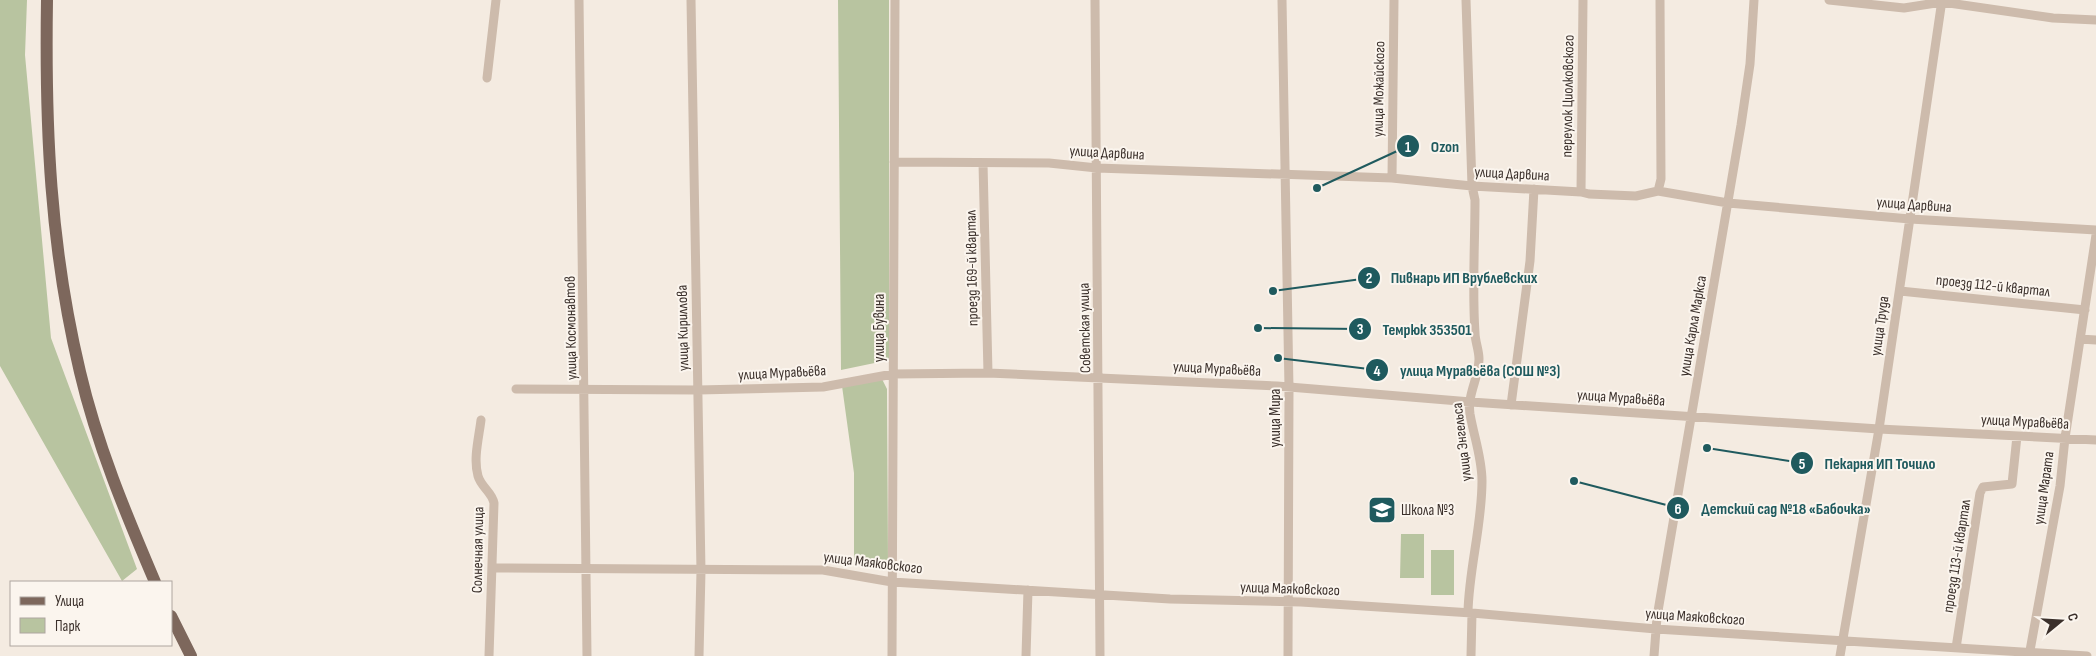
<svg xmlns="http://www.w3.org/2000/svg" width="2096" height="656" viewBox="0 0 2096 656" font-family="'Sofia Sans Condensed',sans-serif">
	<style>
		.green { fill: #b8c4a0 }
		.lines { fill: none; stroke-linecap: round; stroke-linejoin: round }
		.minor { stroke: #cdbbac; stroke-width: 9 }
		.primary { stroke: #7d675c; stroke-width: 12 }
		.labels { text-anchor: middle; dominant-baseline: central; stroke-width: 4; stroke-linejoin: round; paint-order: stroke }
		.street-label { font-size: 15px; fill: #3b302b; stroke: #fbf5ee }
		.poi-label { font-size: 15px; fill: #3b302b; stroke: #fbf5ee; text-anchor: start }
		.leader { fill: none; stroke: #1f5a5e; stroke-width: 2 }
		.callout-dot { fill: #1f5a5e; stroke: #fbf5ee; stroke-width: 2 }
		.mark-label { font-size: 15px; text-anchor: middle; font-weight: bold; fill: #fff }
		.callout-label { font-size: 16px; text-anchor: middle; font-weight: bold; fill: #1f5a5e; stroke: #fbf5ee; stroke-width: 4; stroke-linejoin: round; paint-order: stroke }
	</style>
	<rect width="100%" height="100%" fill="#f4ebe1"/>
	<!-- green -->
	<path class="green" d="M0,0h27l-2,55 26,283 86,231 -15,12 -122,-215z
		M838,0h51v360l-48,10z
		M882,379l5,10 1,172 -4,10 -30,-10v-88l-12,-87z
		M1401,534h23v44h-24z
		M1431,550h23v45h-23z"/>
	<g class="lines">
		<!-- minor -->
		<path class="minor" d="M579,0l8,656
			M691,0l10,571 -2,85
			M1095,0l5,656
			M1282,0l7,388 -1,268
			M1466,0l6,186 3,14c0,44 -3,89 0,133 0,8 4,17 4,26 0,19 -12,35 -9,55 4,23 12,44 12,67 0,45 -13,87 -14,131
			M1829,0l75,8 38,-6 111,16 43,2
			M487,78l9,-78
			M894,162l155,1 48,5 295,10 80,8 109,6 8,2 47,2 22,-5 70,12 182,16 186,11
			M983,163l5,210
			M1392,178l2,-178
			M1658,191l3,-12 -1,-179
			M1581,192l2,-192
			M1900,291l185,19
			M2080,339l16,1
			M516,389l182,1 125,-3 70,-13 95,-1 289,13 194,16 408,27 217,11
			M1511,405l19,-144 4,-72
			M481,420c-2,17 -8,39 -3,56 3,11 14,16 16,27l-5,153
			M492,568l331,2 69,12 278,17 131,3 171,11 184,16 431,27
			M1956,648l24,-155 3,-6 29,-3 5,-48
			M892,656l3,-656
			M1026,656l2,-66
			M1471,656l1,-43
			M1654,656l3,-39 84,-492 9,-61 4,-64
			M1840,656l39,-227 63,-429
			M2029,656l31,-170 5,-48 31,-203"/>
		<!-- primary -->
		<path class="primary" d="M47,0c-2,129 3,246 33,372 17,73 46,142 75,210
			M171,616l20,40"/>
	</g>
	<!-- icons -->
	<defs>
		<symbol id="school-square" viewBox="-11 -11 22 22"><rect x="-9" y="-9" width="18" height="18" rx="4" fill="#1f5a5e" stroke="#fbf5ee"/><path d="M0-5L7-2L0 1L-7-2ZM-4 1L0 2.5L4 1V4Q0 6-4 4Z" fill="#fff"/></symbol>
	</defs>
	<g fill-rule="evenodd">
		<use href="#school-square" x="1366" y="494" width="32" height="32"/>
	</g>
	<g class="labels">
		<!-- street labels -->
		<g class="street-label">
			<text transform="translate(1379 89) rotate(-89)">улица Можайского</text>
			<text transform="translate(1568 96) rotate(-89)">переулок Циолковского</text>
			<text transform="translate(1107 153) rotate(3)">улица Дарвина</text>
			<text transform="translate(1512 174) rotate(3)">улица Дарвина</text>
			<text transform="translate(1914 205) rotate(4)">улица Дарвина</text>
			<text transform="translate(972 268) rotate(-91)">проезд 169-й квартал</text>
			<text transform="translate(1993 286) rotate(6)">проезд 112-й квартал</text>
			<text transform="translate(1693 326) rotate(-80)">улица Карла Маркса</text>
			<text transform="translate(1880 326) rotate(-82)">улица Труда</text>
			<text transform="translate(571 328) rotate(-91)">улица Космонавтов</text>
			<text transform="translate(683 328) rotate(-91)">улица Кириллова</text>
			<text transform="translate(879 328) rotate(-90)">улица Бувина</text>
			<text transform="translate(1085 328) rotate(-91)">Советская улица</text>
			<text transform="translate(1217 369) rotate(3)">улица Муравьёва</text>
			<text transform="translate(782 373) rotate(-3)">улица Муравьёва</text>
			<text transform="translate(1621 398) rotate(4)">улица Муравьёва</text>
			<text transform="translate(1275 418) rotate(-90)">улица Мира</text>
			<text transform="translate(2025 422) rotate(3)">улица Муравьёва</text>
			<text transform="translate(1462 442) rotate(-97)">улица Энгельса</text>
			<text transform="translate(2044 488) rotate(-82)">улица Марата</text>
			<text transform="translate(478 550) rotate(-89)">Солнечная улица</text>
			<text transform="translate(1957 556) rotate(-81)">проезд 113-й квартал</text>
			<text transform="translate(873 563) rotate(7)">улица Маяковского</text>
			<text transform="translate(1290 589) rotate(2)">улица Маяковского</text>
			<text transform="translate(1695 617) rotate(4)">улица Маяковского</text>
		</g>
		<!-- poi labels -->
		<g class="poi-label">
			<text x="1401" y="510">Школа №3</text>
		</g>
	</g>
	<!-- callouts -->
	<path class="leader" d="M1317 188L1408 146M1273 291L1369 278M1258 328L1360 329M1278 358L1377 370M1707 448L1802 463M1574 481L1678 508"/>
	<g class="callout-dot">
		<circle cx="1317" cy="188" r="5"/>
		<circle cx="1273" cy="291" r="5"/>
		<circle cx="1258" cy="328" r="5"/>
		<circle cx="1278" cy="358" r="5"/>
		<circle cx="1707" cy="448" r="5"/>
		<circle cx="1574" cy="481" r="5"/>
		<circle cx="1408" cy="146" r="12"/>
		<circle cx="1369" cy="278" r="12"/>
		<circle cx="1360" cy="329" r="12"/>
		<circle cx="1377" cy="370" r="12"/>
		<circle cx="1802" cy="463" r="12"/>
		<circle cx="1678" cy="508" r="12"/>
	</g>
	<g class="mark-label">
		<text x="1408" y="152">1</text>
		<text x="1369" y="283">2</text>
		<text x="1360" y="334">3</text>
		<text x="1377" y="376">4</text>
		<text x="1802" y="469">5</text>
		<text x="1678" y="514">6</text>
	</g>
	<g class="callout-label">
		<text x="1445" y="152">Ozon</text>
		<text x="1464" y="283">Пивнарь ИП Врублевских</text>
		<text x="1427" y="335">Темрюк 353501</text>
		<text x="1480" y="376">улица Муравьёва (СОШ №3)</text>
		<text x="1880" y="469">Пекарня ИП Точило</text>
		<text x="1786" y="514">Детский сад №18 «Бабочка»</text>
	</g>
	<!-- legend -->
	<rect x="10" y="581" width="162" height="65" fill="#fbf5ee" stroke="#aea6a0"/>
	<rect x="20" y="597" width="25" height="8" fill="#7d675c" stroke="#aea6a0"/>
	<text x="55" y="606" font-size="15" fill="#3b302b">Улица</text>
	<rect x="20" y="618" width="25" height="15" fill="#b8c4a0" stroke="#aea6a0"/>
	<text x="55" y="631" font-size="15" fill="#3b302b">Парк</text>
	<!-- north arrow -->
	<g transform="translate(2061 621) rotate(72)" stroke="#fbf5ee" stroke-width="4" paint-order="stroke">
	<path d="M0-4L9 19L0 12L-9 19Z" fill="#3b302b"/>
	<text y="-8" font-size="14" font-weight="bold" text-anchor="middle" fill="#3b302b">С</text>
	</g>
</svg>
